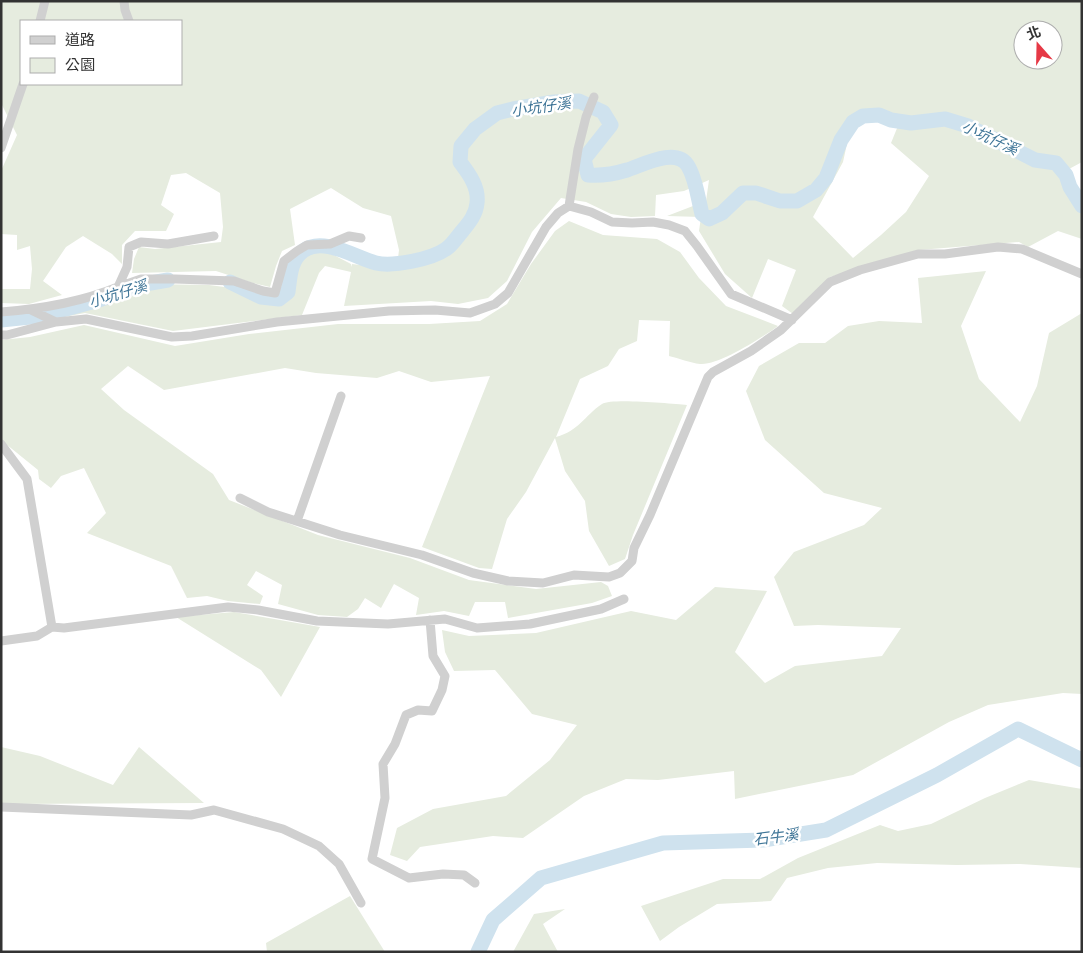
<svg xmlns="http://www.w3.org/2000/svg" width="1083" height="953" viewBox="0 0 1083 953" font-family="Signika,'Noto Sans TC',sans-serif">
	<style>
		.green { fill: #e6ecdf; fill-rule: evenodd }
		.lines { fill: none; stroke-linecap: round; stroke-linejoin: round }
		.river { stroke: #cfe2ee; stroke-width: 15 }
		.minor { stroke: #d0d0d0; stroke-width: 9 }
		.labels { text-anchor: middle; dominant-baseline: central; stroke-width: 5; stroke-linejoin: round; paint-order: stroke }
		.water-label { font-size: 15px; font-style: italic; fill: #3f7597; stroke: #fff }
	</style>
	<rect width="100%" height="100%" fill="#fff"/>
	<!-- green -->
	<path class="green" d="M1,1h1081v161l-13,7 13,27v43l-24,-8 -30,16 -9,-5 -100,8 -89,27 -37,37 -11,-8 14,-36 -28,-11 -16,39 -27,-24 -26,-43 2,-14 -34,-1 39,-15 3,-21 -25,11 -28,4 -1,21 -24,1 -20,-3 -25,-12 -25,-4 -29,34 -25,49 -19,17 -30,6 -27,-3 -87,5 7,-34 -26,-6 -6,7 -17,42 -129,16 -88,-18 -27,5 -2,-7 46,-12 43,-15 64,1 23,3 27,6 14,7 8,-4 11,-34 8,-8 10,-3 20,1 21,11v3l1,-3 16,2h29l2,-16 -8,-34 -28,-8 -32,-20 -41,21 5,36 -13,6 -6,15 -6,21 -17,-4 -37,-12 -84,2 2,-14 5,-12 16,2 66,-7 2,-15 -3,-34 -34,-20 -15,2 -10,30 13,9 -8,17h-31l-13,14v19l-10,-10 -29,-18 -17,11 -23,34 19,14 -33,9 -28,-1v-16l1,2h28l2,-20 -2,-23 -13,4v-15l-16,-1v-63l16,-36 -16,-32zM21,21h160v63h-160zM1023,30h30v30h-30zM902,116l-11,27 38,33 -23,36 -25,23 -28,23 -40,-41 30,-55 9,-41z
		M569,221l34,14 54,4 23,13 19,26 27,28 52,20c-15,11 -60,40 -78,38 -10,-1 -21,-6 -31,-8l1,-35 -31,-1 -2,21 -18,8 -11,17 -28,13 -24,58c23,-6 28,-21 46,-33 10,-6 70,0 85,1l-54,130 -8,24 -16,7 -20,-35 -4,-30 -20,-30 -10,-33 -29,54 -19,27 -15,50 -13,-1 -57,-21 68,-171 -59,6 -32,-11 -22,7 -61,-5 -31,-5 -121,22 -36,-24 -27,23 23,21 89,64 16,26 89,35 92,23 59,22 67,9 65,-7 7,4 4,10 -20,7 -84,15 -3,-16h-30l-6,14 -25,-5 -28,4 3,-17 -25,-14 -13,24 -16,-10 -7,11 -11,8 -29,-2 -40,-11 4,-19 -26,-14 -9,14 16,11 -3,8 -32,-3 -21,-5 -20,2 -16,-32 -84,-33 19,-20 -22,-45 -23,8 -10,12 -12,-9 -1,-9 -37,-30v-100l29,-3 54,-12 91,21 74,-12 89,-10h91l51,-3 27,-17 24,-40 24,-33z
		M986,271l-25,55 18,53 41,43 17,-36 12,-53 33,-20v381l-19,-1 -75,12 -39,17 -96,53 -118,24 -1,-28 -76,9 -32,-1 -42,17 -61,42 -30,-2 -73,11 -13,14 -17,-6 7,-27 36,-19 73,-13 44,-36 27,-35 -45,-11 -37,-44 -41,1 -9,-19 -3,-22 27,6 67,-3 95,-22 45,9 39,-33 52,4 -32,61 30,31 30,-17 87,-10 19,-28 -83,-3 -24,1 -20,-49 20,-25 70,-27 18,-17 -58,-15 -59,-53 -19,-49 13,-25 40,-23h26l23,-17 31,-5 43,2 -4,-45z
		M234,612l86,15 -39,70 -20,-27 -85,-53z
		M1,747l39,9 73,29 26,-38 65,56 -203,1z
		M1029,780l53,9v79l-62,-4 -63,1 -80,-2 -49,5 -41,10 -16,23 -54,3 -38,23 -19,14 -19,-35 82,-27h37l38,-21 82,-33 18,6 33,-7 54,-26z
		M350,896l35,56h-118l-1,-9z
		M565,909l-22,15 15,28h-45l21,-38z"/>
	<g class="lines">
		<!-- river -->
		<path class="river" d="M230,282l31,15 18,2 9,-7c2,-14 2,-32 15,-41 20,-15 53,7 73,12 17,4 56,-4 70,-14 5,-3 9,-9 13,-14 8,-10 17,-19 18,-32 2,-16 -8,-29 -17,-41l1,-16 14,-17 22,-16 16,-4 41,-7 25,-1 24,11 8,13 -27,34 4,16c14,1 26,-1 39,-5 14,-4 49,-24 61,-4 8,13 10,33 14,48l7,5 13,-6 21,-20h13l24,8h17l19,-11 10,-12 15,-38 12,-18 10,-6 16,-1 12,5 20,3 34,-4 23,7 67,34 21,3 10,12 4,12 12,19
			M1,320l39,-4 59,-16 40,-15 29,-5
			M478,952l15,-32 48,-42 122,-35 100,-3 63,-10 111,-55 81,-46 64,31"/>
		<!-- minor -->
		<path class="minor" d="M124,1l1,9 4,11
			M40,21l5,-20
			M1,148l22,-64
			M569,206l9,-57 8,-32 8,-20
			M118,287l23,-8h34l59,2 29,10 12,2 9,-32 13,-10 10,-6 23,-1 19,-8 12,2
			M31,310l25,12
			M1,312c40,-3 80,-10 117,-25l9,-20 2,-20 12,-5 27,2 46,-8
			M1,335h6l49,-13 30,-3 86,18 20,-1 85,-14 112,-11 46,-1 35,3 25,-9 13,-11 38,-66 12,-14 11,-7 22,6 21,10 20,1 21,-1 16,3 16,6 12,15 34,48 61,26
			M1,444l26,35 25,148
			M240,498l28,14 72,23 82,20 51,18 35,8 35,2 31,-8 35,2 11,-4 12,-12 2,-13 16,-33 58,-138 5,-5 38,-21 30,-21 49,-48 30,-12 58,-16h27l53,-7 24,2 60,25
			M297,521l44,-125
			M430,620l3,36 12,20 -3,14 -10,21 -14,-1 -12,5 -11,29 -12,20 2,34 -13,61 37,19 34,-4 21,1 11,8
			M1,641l36,-5 15,-9 12,1 164,-21 30,3 59,11 71,3 57,-5 32,9 53,-4 71,-15 23,-10
			M1,807l190,8 23,-5 69,19 36,17 20,18 22,39"/>
	</g>
	<g class="labels">
		<!-- water labels -->
		<g class="water-label">
			<text transform="translate(541 107) rotate(-8)">小坑仔溪</text>
			<text transform="translate(990 138) rotate(25)">小坑仔溪</text>
			<text transform="translate(118 294) rotate(-17)">小坑仔溪</text>
			<text transform="translate(776 837) rotate(-7)">石牛溪</text>
		</g>
	</g>
	<!-- border -->
	<rect width="1083" height="953" fill="none" stroke="#333333" stroke-width="5"/>
	<!-- legend -->
	<rect x="20" y="20" width="162" height="65" fill="#ffffff" stroke="#adadad"/>
	<rect x="30" y="36" width="25" height="8" fill="#d0d0d0" stroke="#adadad"/>
	<text x="65" y="45" font-size="15" fill="#333333">道路</text>
	<rect x="30" y="58" width="25" height="15" fill="#e6ecdf" stroke="#adadad"/>
	<text x="65" y="70" font-size="15" fill="#333333">公園</text>
	<!-- north arrow -->
	<g transform="translate(1038 45) rotate(340)"><circle r="24" fill="#ffffff" stroke="#adadad"/>
	<path d="M0-4L9 19L0 12L-9 19Z" fill="#e63946"/>
	<text y="-8" font-size="14" font-weight="bold" text-anchor="middle" fill="#333333">北</text>
	</g>
</svg>
